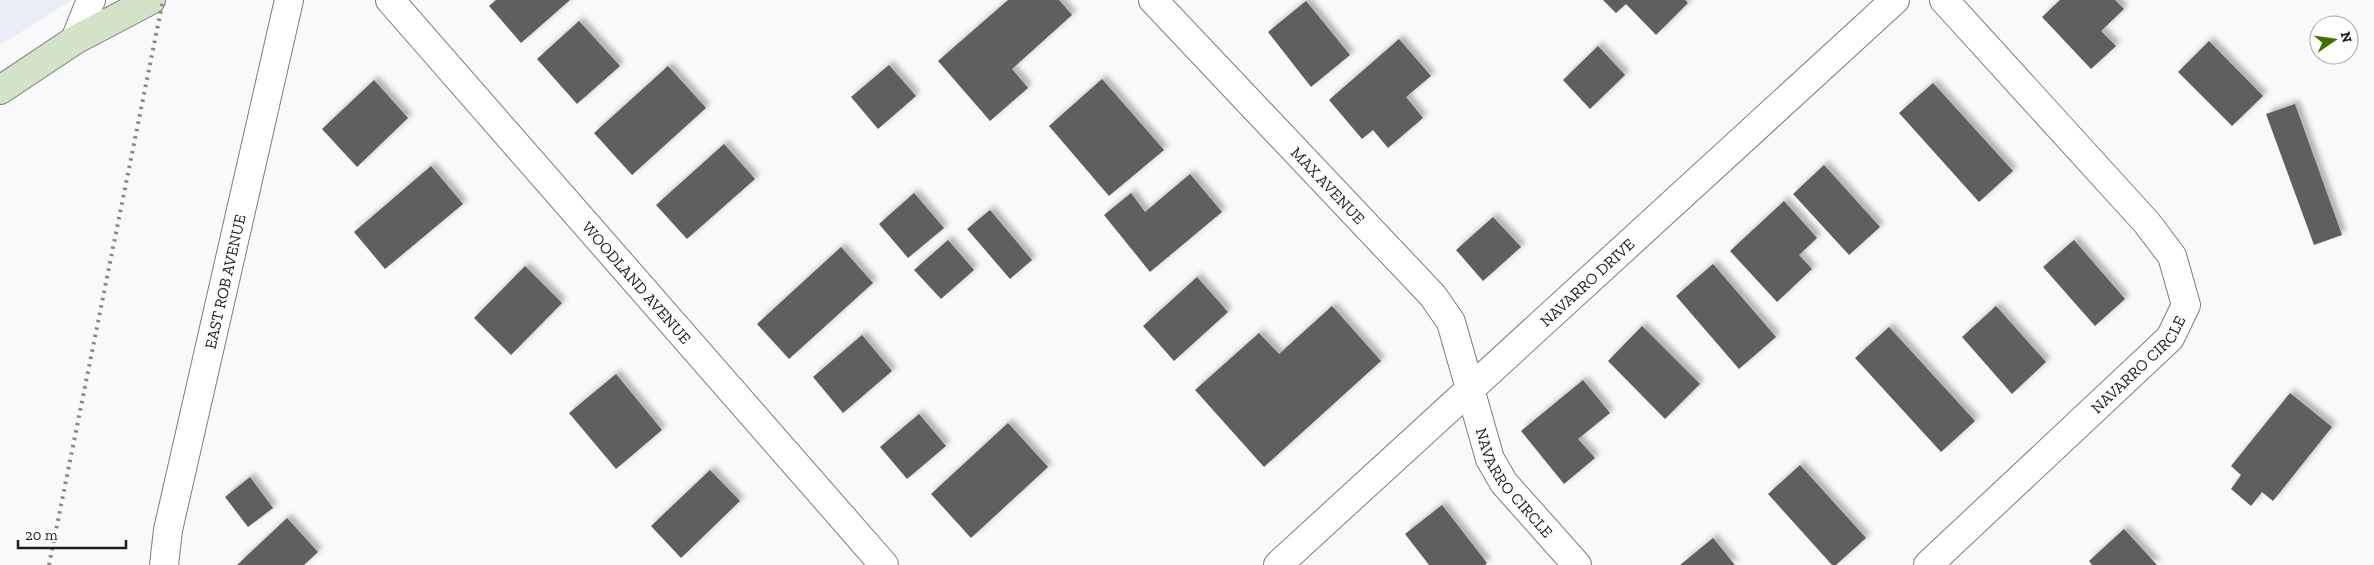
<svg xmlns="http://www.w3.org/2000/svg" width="2374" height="565" viewBox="0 0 2374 565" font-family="'Zilla Slab',serif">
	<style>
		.built { fill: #eaecf6 }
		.building { fill: #5f5f62; filter: url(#shadow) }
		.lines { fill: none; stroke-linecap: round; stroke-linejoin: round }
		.minor-casing { stroke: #7c7c7f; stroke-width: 30 }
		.secondary-casing { stroke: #7c7c7f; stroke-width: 30 }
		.minor { stroke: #fff; stroke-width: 28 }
		.secondary { stroke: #d3e3c8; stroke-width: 28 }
		.rail { stroke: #878789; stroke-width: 4; stroke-dasharray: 2.5 5; stroke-linecap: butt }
		.labels { text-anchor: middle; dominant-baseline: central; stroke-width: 5; stroke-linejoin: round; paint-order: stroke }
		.street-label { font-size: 16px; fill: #1d1d1e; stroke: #fff }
	</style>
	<defs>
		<filter id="shadow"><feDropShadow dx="4.5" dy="-4.5" stdDeviation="2.5" flood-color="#0004"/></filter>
	</defs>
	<rect width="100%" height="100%" fill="#f9f9fc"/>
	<!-- built -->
	<path class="built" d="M0,0h72l-72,45z"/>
	<!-- building -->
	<path class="building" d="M496,0h74l-49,43 -32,-37z
		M1008,0h51l13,15 -60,54 16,19 -38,33 -52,-60z
		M1603,0h82l3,3 -32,32 -30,-31 -10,9z
		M2060,0h55l9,9 -23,22 15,15 -25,23 -49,-52z
		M1306,1l44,54 -39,32 -43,-55z
		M579,21l41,45 -43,38 -40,-45z
		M1399,39l32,37 -25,21 17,21 -35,30 -15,-18 -11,9 -33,-39z
		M2209,41l54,55 -31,30 -54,-54z
		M1598,46l27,29 -35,34 -27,-29z
		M889,65l27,31 -38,33 -27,-32z
		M668,66l38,42 -74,67 -38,-42z
		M1102,79l62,71 -55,46 -60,-70z
		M374,80l34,38 -51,49 -35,-38z
		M1933,83l80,88 -34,31 -80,-89z
		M2295,104l47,131 -28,10 -48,-131z
		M724,144l31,35 -68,60 -31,-34z
		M1824,165l56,62 -31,28 -56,-61z
		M431,166l32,38 -78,65 -31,-37z
		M1190,174l32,38 -72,60 -46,-57 27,-22 14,19z
		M914,193l30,35 -36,30 -29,-34z
		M1784,201l33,37 -18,17 13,14 -35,33 -47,-51z
		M990,210l42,50 -22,19 -43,-50z
		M1493,217l28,30 -38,34 -27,-31z
		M948,240l26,30 -33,29 -27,-29z
		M2074,240l51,59 -30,27 -52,-59z
		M841,247l32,36 -84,76 -32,-35z
		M1713,264l63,73 -37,32 -63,-73z
		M525,266l37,37 -51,52 -37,-37z
		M1197,277l31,35 -54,49 -31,-35z
		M1332,306l49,55 -117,106 -69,-77 64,-57 20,21z
		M1996,306l50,56 -34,32 -50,-57z
		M1642,326l58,58 -35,35 -57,-58z
		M1889,327l86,94 -34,31 -86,-94z
		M862,335l30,36 -49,42 -30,-36z
		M616,374l46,56 -46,39 -47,-56z
		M1583,380l27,33 -32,26 17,19 -31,26 -43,-53z
		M2290,393l42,34 -59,74 -11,-9 -11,14 -20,-17 10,-14 -10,-9z
		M919,414l27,32 -39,33 -27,-32z
		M1008,423l40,44 -77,71 -40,-44z
		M1800,465l66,73 -30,27h-4l-64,-71z
		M710,470l30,31 -59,57 -30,-32z
		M250,477l23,31 -25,19 -23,-30z
		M1442,505l45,58 -2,2h-56l-24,-31z
		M287,518l31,34 -14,13h-67z
		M2124,529l33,36h-65l-3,-4z
		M1713,538l22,27h-55z"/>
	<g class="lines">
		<defs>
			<g id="minor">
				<path id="s1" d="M390,0l494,565"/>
				<path id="s2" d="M1153,0l280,296 18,26 39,137 14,24 73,82"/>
				<path d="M75,40l16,-40"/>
				<path id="s3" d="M164,565l4,-35 121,-530"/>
				<path id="s4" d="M1278,565l617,-565"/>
				<path id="s5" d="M1928,565l242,-227 16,-33 -14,-49 -25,-33 -203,-223"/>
			</g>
			<path id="secondary" d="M0,90l75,-50 76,-40"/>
		</defs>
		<!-- minor casing -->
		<use href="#minor" class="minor-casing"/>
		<!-- secondary casing -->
		<use href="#secondary" class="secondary-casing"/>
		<!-- minor -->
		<use href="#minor" class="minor"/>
		<!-- secondary -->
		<use href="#secondary" class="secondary"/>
		<!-- rail -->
		<path class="rail" d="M49,565l114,-565"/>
	</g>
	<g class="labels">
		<!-- street labels -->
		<g class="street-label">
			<text stroke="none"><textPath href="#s2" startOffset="255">MAX AVENUE</textPath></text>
			<text stroke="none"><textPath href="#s3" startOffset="290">EAST ROB AVENUE</textPath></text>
			<text stroke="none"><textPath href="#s1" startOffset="375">WOODLAND AVENUE</textPath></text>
			<text stroke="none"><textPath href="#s4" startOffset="419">NAVARRO DRIVE</textPath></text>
			<text stroke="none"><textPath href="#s5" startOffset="291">NAVARRO CIRCLE</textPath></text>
			<text stroke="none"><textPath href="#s2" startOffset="614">NAVARRO CIRCLE</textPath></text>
		</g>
	</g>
	<!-- north arrow -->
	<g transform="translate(2334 40) rotate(77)"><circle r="24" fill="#ffffff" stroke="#a5a5a5"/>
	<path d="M0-4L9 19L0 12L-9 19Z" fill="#3c7300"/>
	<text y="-8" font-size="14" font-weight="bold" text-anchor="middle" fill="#1d1d1e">N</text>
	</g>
	<!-- scale -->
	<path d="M18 540v8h108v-8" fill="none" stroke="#1d1d1e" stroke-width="2.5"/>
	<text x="25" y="540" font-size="15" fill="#1d1d1e" stroke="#ffffff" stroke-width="4" paint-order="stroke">20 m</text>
</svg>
